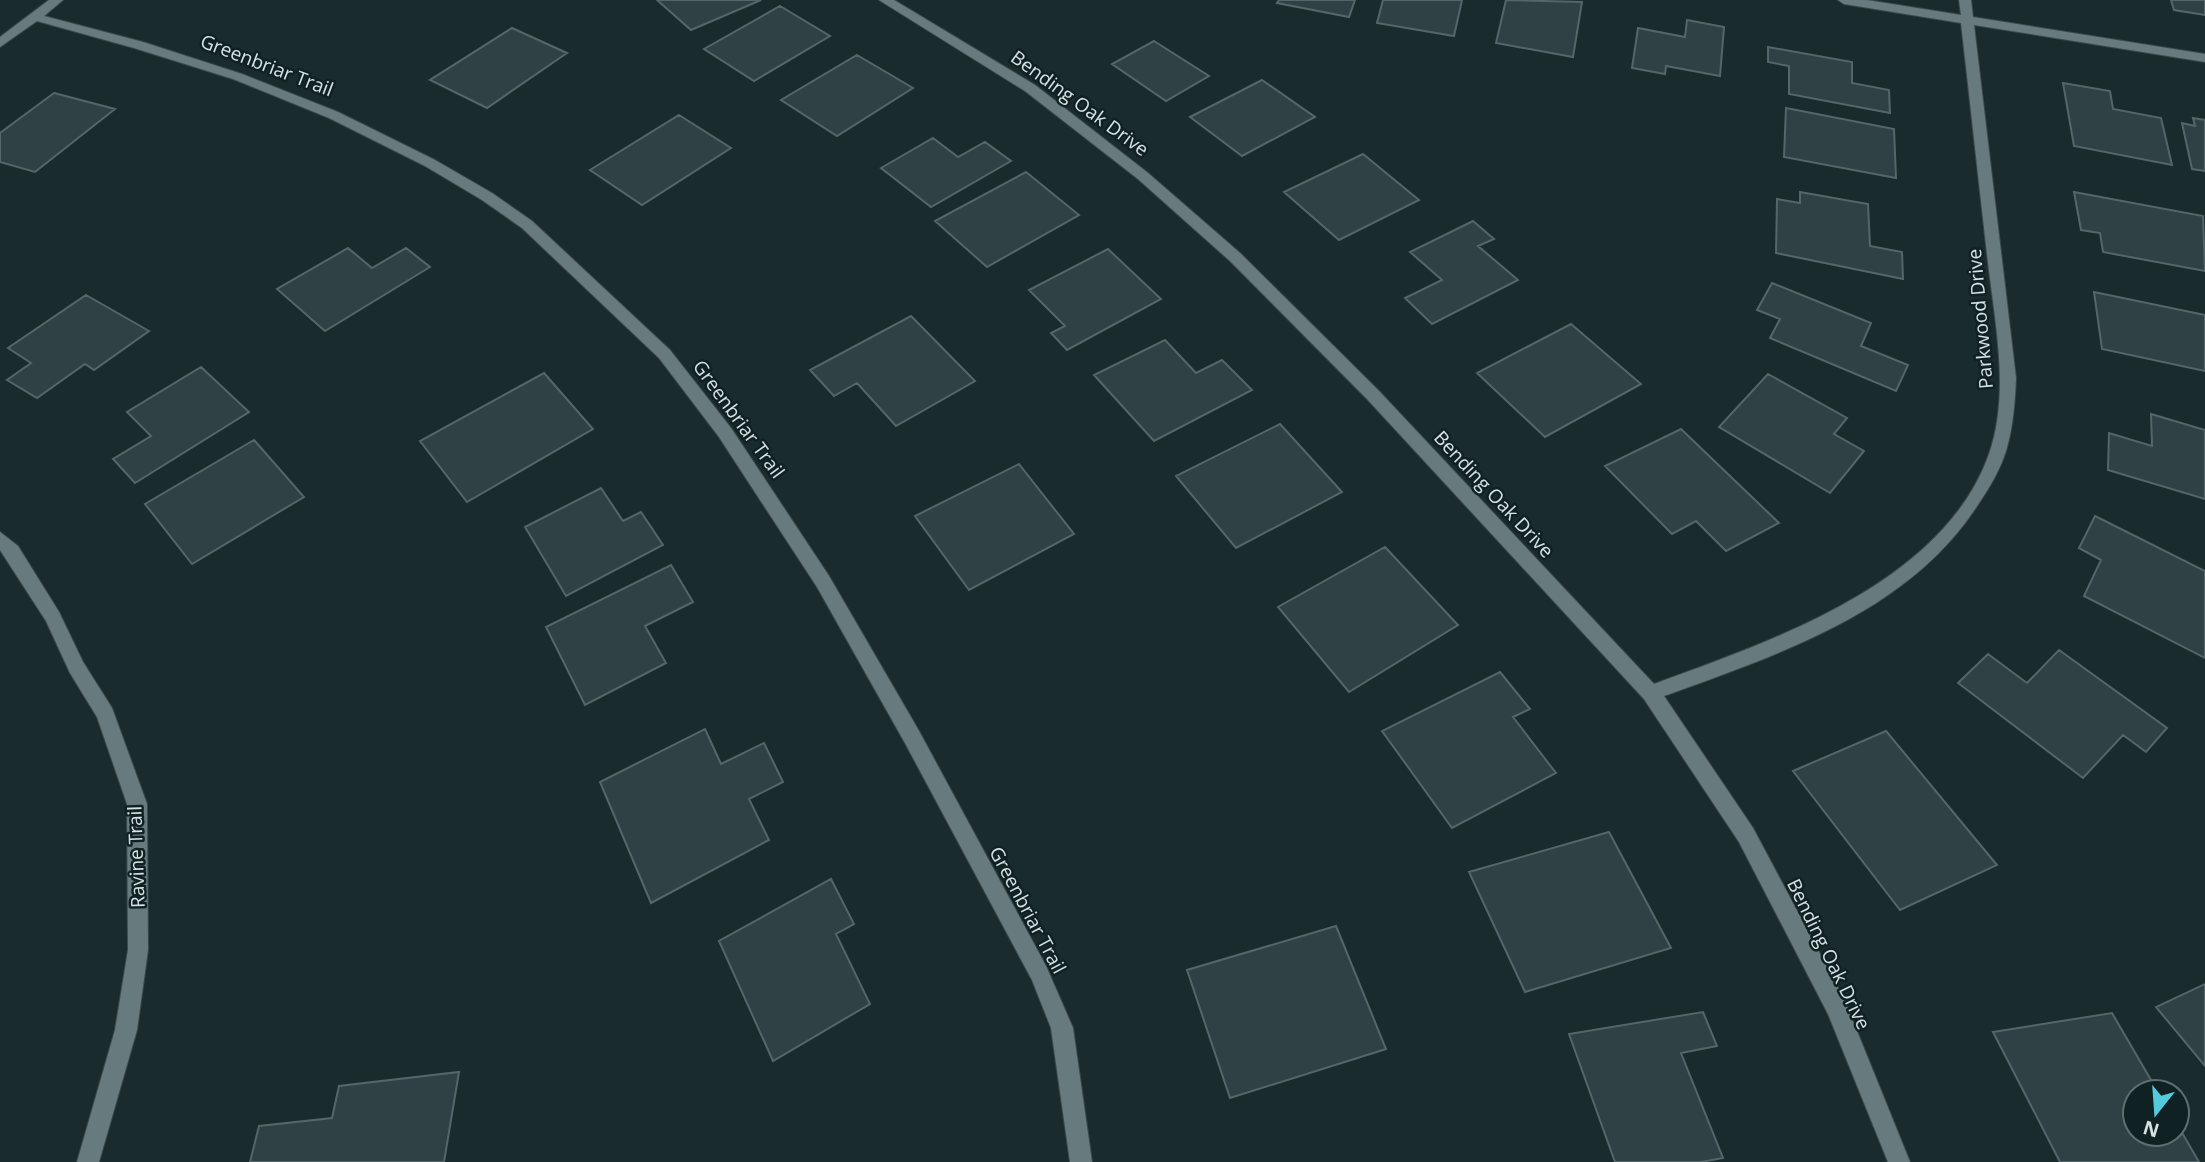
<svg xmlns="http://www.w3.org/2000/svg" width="2205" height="1162" viewBox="0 0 2205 1162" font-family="'Open Sans',sans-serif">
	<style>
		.building { fill: #2f4144; stroke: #536669; stroke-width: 2 }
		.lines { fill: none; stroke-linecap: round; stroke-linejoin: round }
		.street-casing { stroke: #3b494b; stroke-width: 2 }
		.street { fill: #677a7e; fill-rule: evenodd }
		.labels { text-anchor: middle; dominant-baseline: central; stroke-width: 5; stroke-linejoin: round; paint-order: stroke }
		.street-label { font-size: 19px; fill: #d6e1e2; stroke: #102124 }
	</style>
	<rect width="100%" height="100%" fill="#1a2b2e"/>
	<!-- building -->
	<path class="building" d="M657,0h104l-70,30z
		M1279,0h76l-6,17 -72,-14z
		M1383,0h79l-8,36 -77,-13z
		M1506,0l76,2 -9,55 -77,-14z
		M2171,0h34v15l-31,-5z
		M780,6l50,30 -76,45 -50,-32z
		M1687,20l37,7 -4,49 -54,-10 -1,8 -33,-6 6,-40 47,9z
		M512,28l55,25 -80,55 -57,-28z
		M1154,41l55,35 -43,25 -54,-37z
		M1768,47l84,15v21l37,7 1,23 -101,-19v-28l-21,-4z
		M857,55l56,33 -76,48 -56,-36z
		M1262,80l53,37 -73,39 -52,-39z
		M2063,83l47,8 3,18 48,9 11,47 -98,-19z
		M54,93l61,16 -80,63 -35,-10v-29z
		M1786,108l108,21 2,49 -112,-21z
		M679,115l52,33 -89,57 -52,-35z
		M2193,118l12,2v51l-13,-2 -10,-46 13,3z
		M933,138l25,19 27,-15 26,19 -80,46 -50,-39z
		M1363,154l56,46 -80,40 -55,-48z
		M1026,172l53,43 -92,52 -52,-46z
		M1800,192l68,12 2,42 32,6 1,27 -127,-26 1,-54 23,4z
		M2074,192l129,24 2,55 -102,-19 -3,-19 -19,-3z
		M1473,221l21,18 -16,7 40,34 -86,44 -27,-26 37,-18 -32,-28z
		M348,248l24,20 34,-20 24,19 -105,64 -48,-42z
		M1108,249l53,50 -94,51 -16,-17 14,-7 -36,-36z
		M1772,283l99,40 -10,23 47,19 -12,26 -126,-53 10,-19 -23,-9z
		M2094,292l111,23v56l-103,-22z
		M86,295l63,36 -55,39 -9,-6 -48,34 -30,-18 24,-17 -23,-15z
		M911,316l64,65 -79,45 -39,-43 -23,13 -24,-26z
		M1571,324l70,60 -96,53 -68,-64z
		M1165,340l31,33 26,-13 30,30 -98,51 -60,-66z
		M201,367l48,45 -114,71 -22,-24 38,-23 -24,-24z
		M544,373l49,56 -126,73 -47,-61z
		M1768,374l79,44 -13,16 30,17 -34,42 -111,-66z
		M2151,414l54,16v69l-97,-29 1,-37 43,13z
		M1280,424l62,68 -106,56 -60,-72z
		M1681,429l98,94 -53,28 -30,-30 -24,13 -67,-68z
		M254,440l50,57 -112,67 -47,-60z
		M1019,464l55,70 -105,56 -54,-74z
		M601,488l22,33 18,-9 22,33 -97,51 -41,-69z
		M2095,516l110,55v87l-121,-62 17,-36 -22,-12z
		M1385,547l73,78 -109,67 -71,-85z
		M671,565l22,37 -48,24 21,37 -81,42 -39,-78z
		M2059,650l108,78 -21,24 -23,-17 -40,43 -125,-95 30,-29 39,29z
		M1500,672l30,37 -17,8 43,56 -104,55 -70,-97z
		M705,729l16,35 43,-21 19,39 -34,17 20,41 -118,63 -51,-121z
		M1886,731l111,134 -97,45 -107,-139z
		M1609,832l62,116 -146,44 -56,-120z
		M831,879l23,45 -18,10 34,70 -97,57 -54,-120z
		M1336,926l50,123 -156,49 -43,-128z
		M2205,984v82l-49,-59z
		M1703,1012l14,34 -36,7 42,105 -22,4h-86l-46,-128z
		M2112,1013l46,79h-23v42h42v-10l22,38h-139l-67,-130z
		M459,1072l-15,90h-194l9,-36 73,-8 7,-32z"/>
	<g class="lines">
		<defs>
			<path id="street" d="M49,0h14l-19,16 99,26 99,32 96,38 97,48 57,33 40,28 138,129 61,78 98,148 90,155 127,235 27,62 19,134h-22l-19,-134 -19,-48 -127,-237 -88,-156 -98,-150 -60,-79 -137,-130 -40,-28 -57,-34 -96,-48 -96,-39 -99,-31 -97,-27 -37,26v-10z
				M879,0h15l141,85 113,88 92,80 139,138 275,293c117,-43 289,-100 335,-230 22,-63 5,-135 -2,-200 -9,-77 -17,-154 -26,-231l-117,-19 -6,-4h29l94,15 -2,-15h12l2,17 232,37v8l-231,-37 42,353c-1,25 -3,50 -10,73 -6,19 -16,36 -27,52 -69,109 -200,151 -315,193l89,132 91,171 66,163h-22l-60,-148 -89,-172 -95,-143 -277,-300 -137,-138 -92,-82 -113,-88z
				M0,532l18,14 41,66 24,50 29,46 35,96 1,146 -11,80 -38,132h-22l38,-132 13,-80 -1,-146 -30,-87 -27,-44 -24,-52 -46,-71z"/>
		</defs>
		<!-- street casing -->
		<use href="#street" class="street-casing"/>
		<!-- street -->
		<use href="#street" class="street"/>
	</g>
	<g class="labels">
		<!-- street labels -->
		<g class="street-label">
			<text transform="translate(267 65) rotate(21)">Greenbriar Trail</text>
			<text transform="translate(1080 103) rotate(36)">Bending Oak Drive</text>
			<text transform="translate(1980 319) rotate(-95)">Parkwood Drive</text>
			<text transform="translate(739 419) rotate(54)">Greenbriar Trail</text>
			<text transform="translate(1494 494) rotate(47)">Bending Oak Drive</text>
			<text transform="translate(136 857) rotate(-92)">Ravine Trail</text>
			<text transform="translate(1028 910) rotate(62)">Greenbriar Trail</text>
			<text transform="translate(1829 954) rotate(64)">Bending Oak Drive</text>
		</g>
	</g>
	<!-- north arrow -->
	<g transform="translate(2156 1113) rotate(197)"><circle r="33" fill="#102124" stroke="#5f6e70" stroke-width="2"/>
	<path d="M0-5L12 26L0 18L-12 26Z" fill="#54cadd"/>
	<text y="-10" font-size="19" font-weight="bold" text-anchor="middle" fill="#d6e1e2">N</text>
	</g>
</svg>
